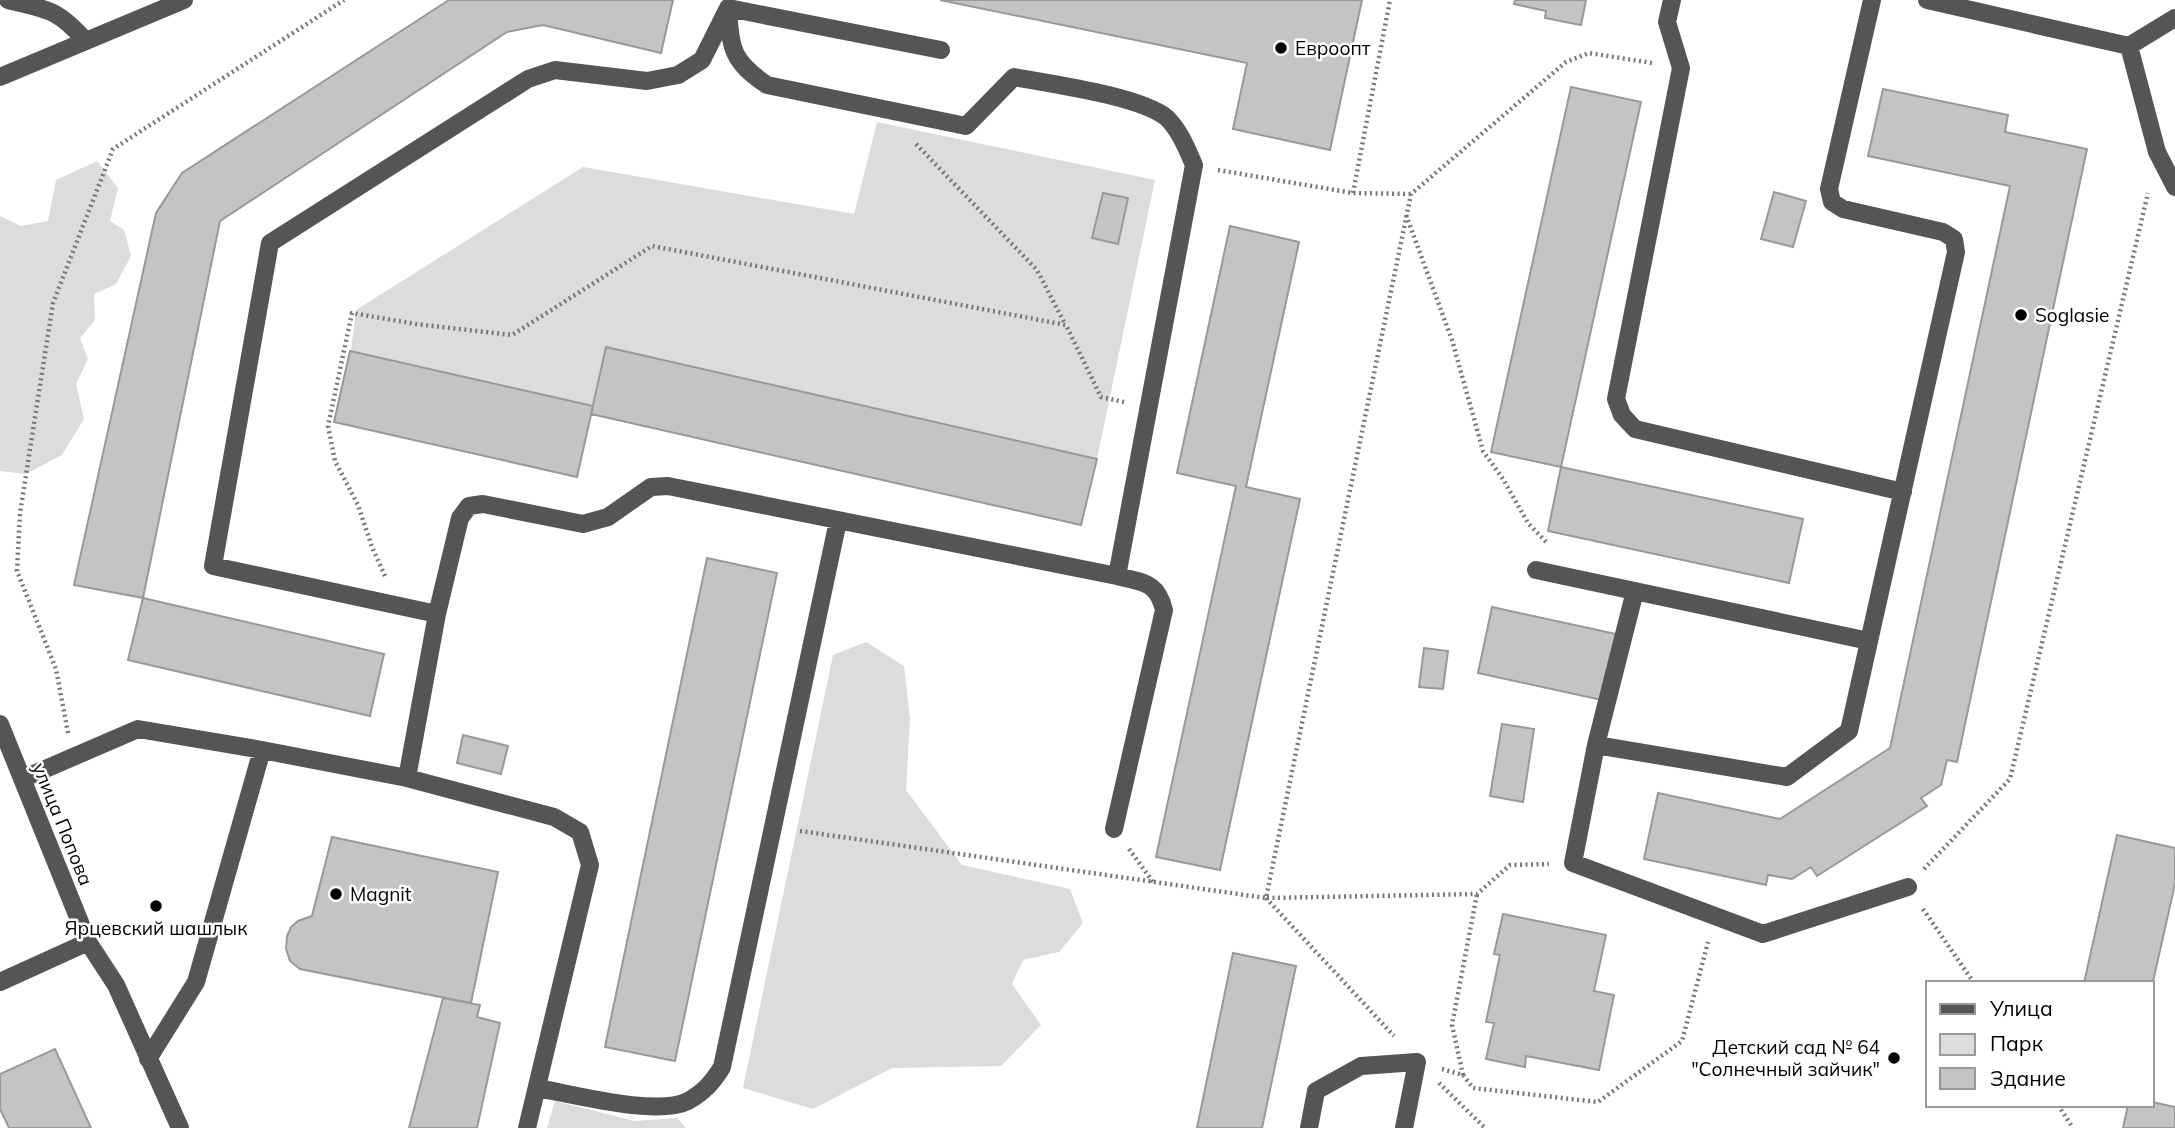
<svg xmlns="http://www.w3.org/2000/svg" width="2175" height="1128" viewBox="0 0 2175 1128" font-family="Mulish,sans-serif">
	<style>
		.green { fill: #dcdcdc }
		.building { fill: #c4c4c4; stroke: #999; stroke-width: 2 }
		.lines { fill: none; stroke-linecap: round; stroke-linejoin: round }
		.path { stroke: #777; stroke-width: 4.5; stroke-dasharray: 2 3.5; stroke-linecap: butt }
		.minor { stroke: #555; stroke-width: 18 }
		.poi-dot { fill: #000; stroke: #fff; stroke-width: 2.5 }
		.labels { text-anchor: middle; dominant-baseline: central; stroke-width: 5; stroke-linejoin: round; paint-order: stroke }
		.poi-label { font-size: 19px; fill: #000; stroke: #fff; text-anchor: start }
		.street-label { font-size: 19px; fill: #000; stroke: #fff }
	</style>
	<rect width="100%" height="100%" fill="#fff"/>
	<!-- green -->
	<path class="green" d="M877,122l278,58 -58,279 -490,-111 -14,58 -242,-55 5,-41 227,-143 271,47z
		M97,161l21,27 -8,33 14,9 7,26 -15,28 -22,10 1,26 -15,18 8,21 -12,25 8,35 -22,36 -36,19 -26,-3v-255l21,10 27,-5 8,-41z
		M866,642l38,24 6,53 -4,71 56,75 108,24 13,34 -24,29 -36,8 -11,24 29,41 -40,41 -109,2 -79,41 -70,-21 90,-433z
		M555,1101l80,20 42,-3 9,10h-139z"/>
	<!-- building -->
	<path class="building" d="M449,0h224l-12,53 -118,-28 -36,7 -287,189 -77,377 -69,-13 82,-372 26,-40z
		M940,0h422l-32,150 -97,-21 14,-66z
		M1515,0h71l-5,25 -36,-7 1,-7 -32,-7z
		M1571,87l70,15 -80,365 -70,-15z
		M1883,89l125,26 -3,17 82,17 -130,613 -10,-2 -6,25 -20,13 6,8 -110,70 -6,-9 -19,12 -24,-4 -2,10 -122,-26 14,-66 122,26 110,-71 120,-562 -142,-30z
		M1774,192l32,9 -13,46 -32,-8z
		M1103,193l25,5 -10,46 -26,-6z
		M1230,226l69,16 -53,245 54,12 -80,371 -64,-13 80,-371 -59,-13z
		M606,347l491,112 -16,66 -490,-111z
		M350,351l243,55 -16,71 -243,-55z
		M1561,467l242,52 -14,64 -241,-52z
		M707,558l70,15 -102,488 -70,-14z
		M143,598l241,56 -14,62 -242,-56z
		M1492,607l124,27 -14,66 -124,-27z
		M1424,648l24,3 -5,38 -24,-2z
		M1502,724l32,5 -11,73 -33,-6z
		M463,735l45,11 -7,28 -44,-11z
		M2117,835l58,13v36l-23,102v-3h-68z
		M332,837l166,35 -27,131 -171,-34 -10,-8 -4,-12 1,-13 4,-9 7,-6 14,-5z
		M1503,914l103,21 -12,56 20,4 -15,75 -73,-14 -1,11 -39,-8 8,-36 -8,-1 14,-67 -6,-1z
		M1233,953l63,13 -34,162h-65z
		M443,998l37,7 -3,12 23,6 -23,105h-68z
		M55,1049l36,79h-82l-9,-19v-35z
		M2152,1102l23,5v21h-52l5,-23h24z"/>
	<g class="lines">
		<!-- path -->
		<path class="path" d="M916,144l121,126 28,54
			M1218,170l135,23 58,1
			M1353,193l37,-193
			M1406,215l46,125 31,111 20,28 25,44 20,21
			M385,576l-13,-29 -14,-42 -23,-44 -7,-35 24,-113 64,11 96,11 140,-89 414,79 35,72 23,5
			M68,733l-12,-64 -39,-98 3,-58 33,-210 60,-154 231,-149
			M800,831l466,67 145,-704 155,-132 23,-9 63,10
			M1129,849l24,33
			M1924,869l86,-90 138,-586
			M1266,898l128,138
			M1267,898l210,-4 33,-29 39,-1
			M1923,909l51,74
			M1442,1069l21,6 10,13 125,14 84,-61 26,-99
			M1463,1075l-11,-50 25,-131
			M1439,1083l46,45
			M2058,1105l15,23"/>
		<!-- minor -->
		<path class="minor" d="M8,0c40,10 48,8 77,40
			M1672,0l-5,22 14,46 -65,331 6,16 13,14 268,63
			M1872,0l-43,189 3,13 11,7 100,23 11,7 2,13 -107,479 -62,46 -191,-32 -23,118 190,71 145,-47
			M1927,0l202,46 46,-28
			M728,10c3,40 4,51 39,75l199,41 48,-49c37,7 127,19 153,41 13,13 20,31 27,47l-77,411c26,7 40,5 47,34l-50,219
			M2129,46l28,106 18,35
			M0,77l184,-77
			M1536,570l333,71
			M437,614l23,-96 9,-12 14,-2 100,20 25,-7 43,-30 17,-1 449,90
			M0,724l88,218 28,43 64,143
			M1596,745l39,-154
			M407,778l30,-164 -224,-48 57,-323 258,-164 27,-9 92,11 31,-6 24,-15 26,-52 213,42
			M22,779l116,-50 124,21 145,28 147,39 26,15 10,33 -63,263
			M0,982l88,-40
			M148,1059l48,-77 66,-232
			M537,1088c36,6 120,29 151,13 16,-9 25,-19 34,-34l116,-546
			M1309,1128l7,-37 45,-25 56,-4 -13,66"/>
	</g>
	<!-- markers -->
	<g class="poi-dot">
		<circle cx="1281" cy="48" r="7"/>
		<circle cx="2021" cy="315" r="7"/>
		<circle cx="336" cy="894" r="7"/>
		<circle cx="156" cy="906" r="7"/>
		<circle cx="1894" cy="1058" r="7"/>
	</g>
	<g class="labels">
		<!-- poi labels -->
		<g class="poi-label">
			<text x="1295" y="48">Евроопт</text>
			<text x="2035" y="315">Soglasie</text>
			<text x="350" y="894">Magnit</text>
			<text x="156" y="928" text-anchor="middle">Ярцевский шашлык</text>
			<text x="1880" y="1047" text-anchor="end">Детский сад № 64<tspan x="1880" dy="22">"Солнечный зайчик"</tspan></text>
		</g>
		<!-- street labels -->
		<g class="street-label">
			<text transform="translate(63 824) rotate(68)">улица Попова</text>
		</g>
	</g>
	<!-- legend -->
	<rect x="1926" y="981" width="228" height="126" fill="#ffffff" stroke="#999999" stroke-width="2"/>
	<rect x="1940" y="1004" width="35" height="10" fill="#555555" stroke="#999999" stroke-width="2"/>
	<text x="1990" y="1016" font-size="21" fill="#000000">Улица</text>
	<rect x="1940" y="1034" width="35" height="21" fill="#dcdcdc" stroke="#999999" stroke-width="2"/>
	<text x="1990" y="1051" font-size="21" fill="#000000">Парк</text>
	<rect x="1940" y="1068" width="35" height="21" fill="#c4c4c4" stroke="#999999" stroke-width="2"/>
	<text x="1990" y="1086" font-size="21" fill="#000000">Здание</text>
</svg>
